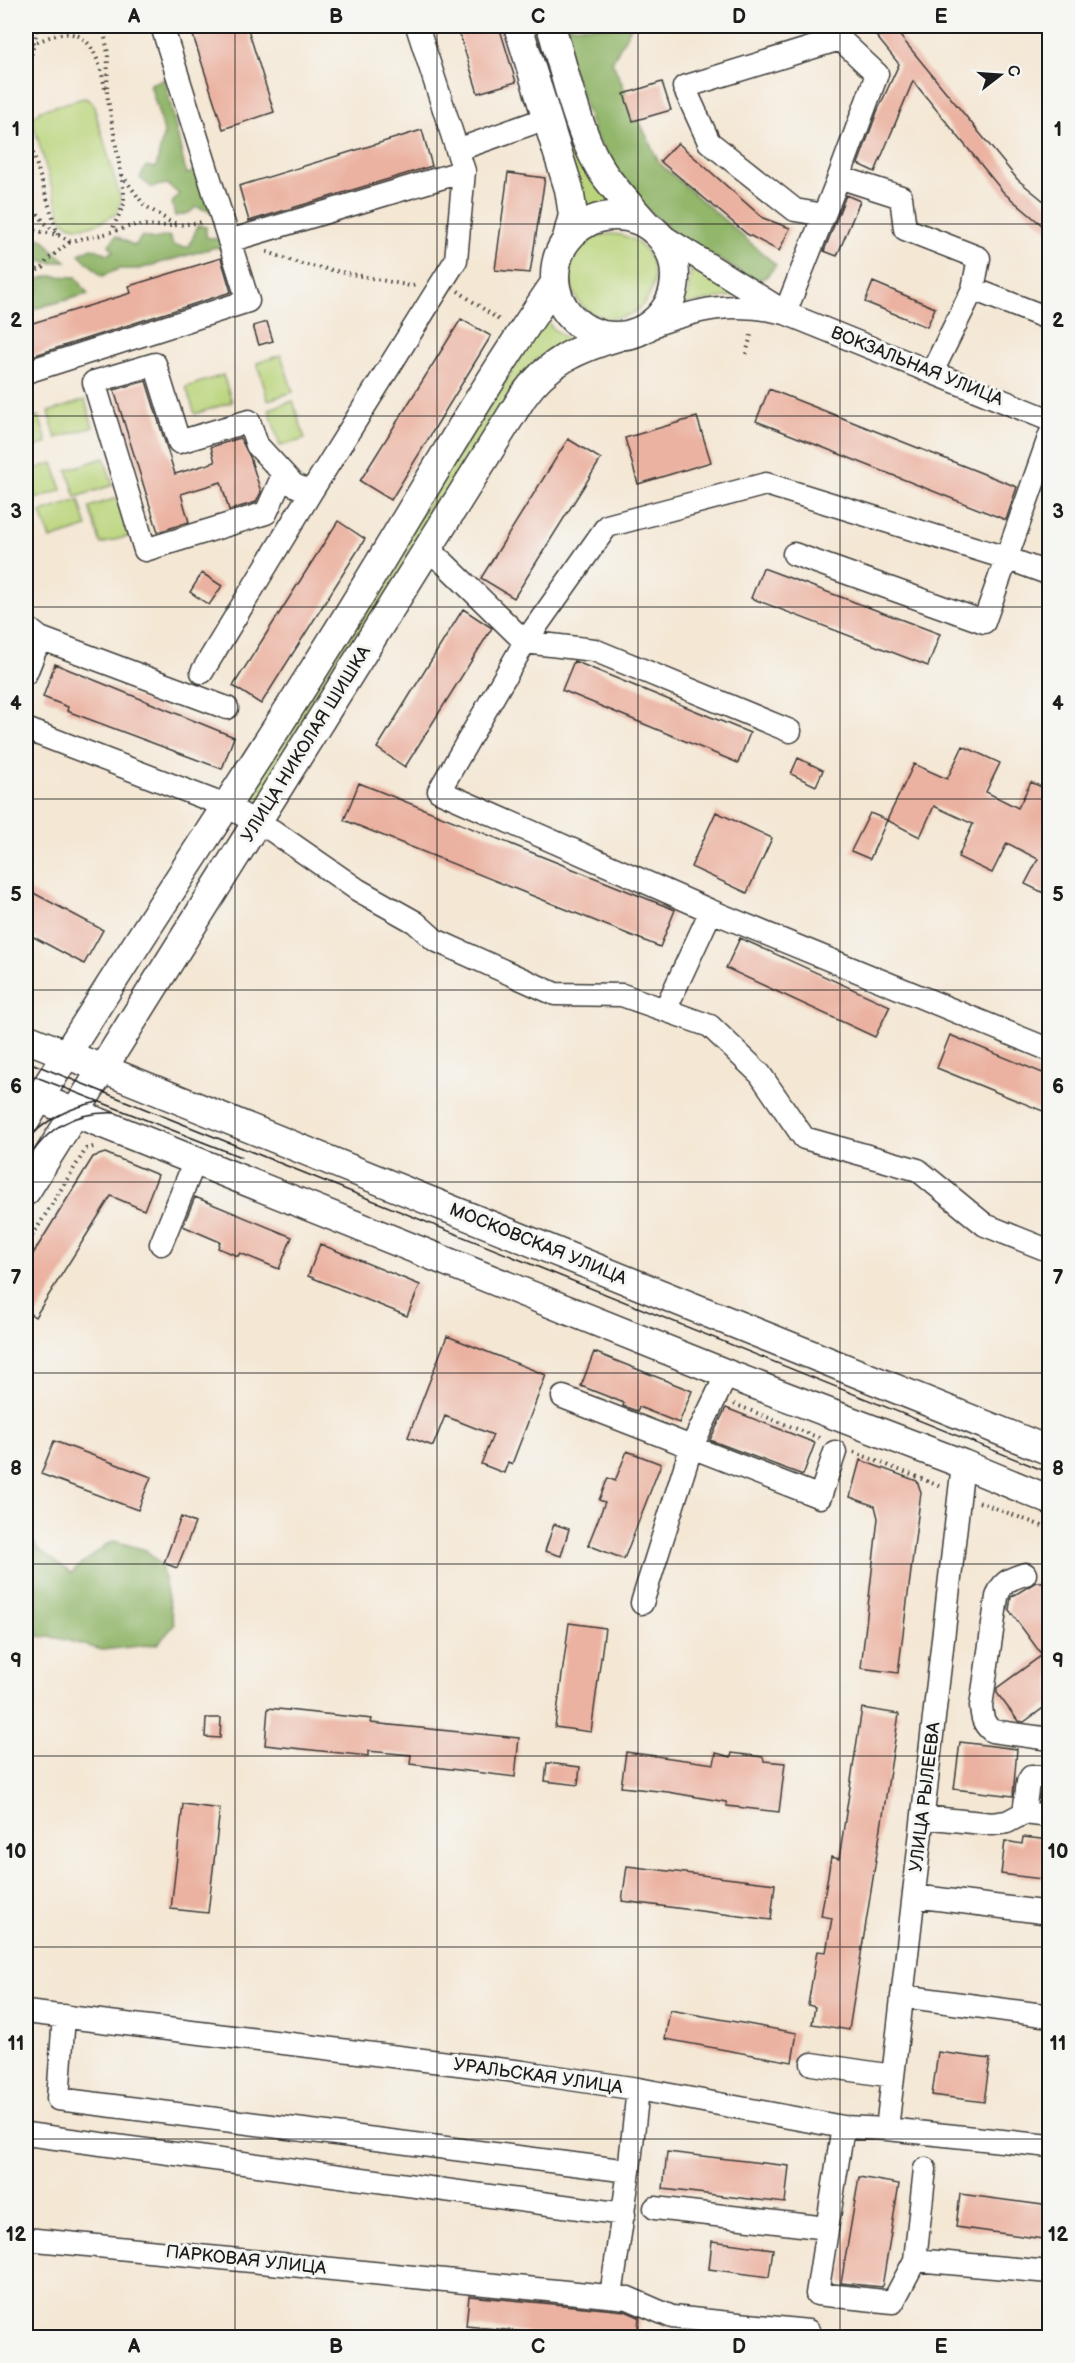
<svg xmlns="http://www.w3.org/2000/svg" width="1075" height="2363" viewBox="0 0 1075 2363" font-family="'Balsamiq Sans',sans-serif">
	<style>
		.green { fill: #b9d47a; stroke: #6a784b; stroke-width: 1.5 }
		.forest { fill: #92b66a; stroke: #576943; stroke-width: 1.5 }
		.building { fill: #ebb2a1 }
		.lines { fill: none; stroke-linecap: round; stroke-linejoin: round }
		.minor-casing { stroke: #3c3a38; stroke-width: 25 }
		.major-casing { stroke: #3c3a38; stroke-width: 31 }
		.path { stroke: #3c3a38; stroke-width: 4; stroke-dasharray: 1.5 4.5; stroke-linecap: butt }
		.minor { stroke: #fff; stroke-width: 22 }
		.major { stroke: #fff; stroke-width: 28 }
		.tram { stroke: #1c1c1c; stroke-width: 1.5 }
		.grid { fill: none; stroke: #1c1c1c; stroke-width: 1.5; stroke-opacity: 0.55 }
		.labels { text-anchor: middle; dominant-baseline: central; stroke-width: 6; stroke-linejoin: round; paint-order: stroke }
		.street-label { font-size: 18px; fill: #1c1c1c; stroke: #f6f6f2 }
		.neatline { fill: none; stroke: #1c1c1c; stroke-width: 2 }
		.grid-label { font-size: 20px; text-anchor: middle; font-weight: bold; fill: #1c1c1c }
	</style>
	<rect width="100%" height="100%" fill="#f6f6f2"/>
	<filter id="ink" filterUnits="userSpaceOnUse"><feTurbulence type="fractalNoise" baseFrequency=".0167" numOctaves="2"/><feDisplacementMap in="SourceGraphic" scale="12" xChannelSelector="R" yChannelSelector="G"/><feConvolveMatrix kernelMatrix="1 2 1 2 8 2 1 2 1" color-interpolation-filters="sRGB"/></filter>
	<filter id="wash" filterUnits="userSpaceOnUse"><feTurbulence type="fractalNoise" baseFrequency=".008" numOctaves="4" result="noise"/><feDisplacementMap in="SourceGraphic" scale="24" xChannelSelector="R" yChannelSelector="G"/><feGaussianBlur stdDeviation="1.35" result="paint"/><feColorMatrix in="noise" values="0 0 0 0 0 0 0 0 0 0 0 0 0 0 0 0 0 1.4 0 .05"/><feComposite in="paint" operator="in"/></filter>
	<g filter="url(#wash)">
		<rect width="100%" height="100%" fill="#f4e7d4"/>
		<!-- green -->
		<path class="green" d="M524,26h20l74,182 -17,2 -19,6z
			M84,98l5,2 4,4 28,96 -4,13c-14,10 -44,23 -56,5l-28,-95v-6l8,-7z
			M570 276a42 42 0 1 1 84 0a42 42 0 1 1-84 0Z
			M691,269l46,26 -58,11 9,-13z
			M546,317l6,11 17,12 -14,11 -18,8 -16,19 -261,427 -17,-10z
			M281,355l12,37 -25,8 -11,-37z
			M223,375l9,27 -37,12 -9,-27z
			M85,400l8,27 -37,11 -8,-26z
			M293,401l12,38 -25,7 -11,-37z
			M39,416l8,27 -21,7v-30z
			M104,458l9,27 -37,12 -9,-27z
			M53,463l9,27 -36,12v-30z
			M117,498l12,38 -28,8 -12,-37z
			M79,500l8,27 -37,12 -9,-27z"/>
		<!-- forest -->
		<path class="forest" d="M558,26l73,1 -19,35 47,101 117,102 -10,12 -11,4 -84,-50 -37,-34 -39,-61z
			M165,79l20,90 2,5 16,-5 13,44 -20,-6 -7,6 -14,3 -3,-13 7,-9 -12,-10 -16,3 -11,-9 6,-12 10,2 8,-36 -14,-48z
			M198,225l8,2v10l15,3 8,12 -13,-5 -77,22h-20l-17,7 -23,-22 13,-6 16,6 6,-3 -5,-6 7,-9 19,10 7,-10 11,3 16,-3 5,10 15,1z
			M26,233l20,8 5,8 15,12 -13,2 -27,-4z
			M49,276l27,1 12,17 -62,17v-28z
			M26,1529l11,19 34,25 35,-28 8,-4 32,9 15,15 13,60 -16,19 -56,6 -44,-12 -32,-3z"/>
		<g id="blocks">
			<!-- building -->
			<path class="building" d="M190,26h57l27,86 -51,17z
				M457,26h42l17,56 -38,11z
				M868,26h24l126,154 32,26v26l-46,-39 -91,-112 -38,91 -17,-8 19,-52 22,-48z
				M662,82l9,28 -38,11 -9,-27z
				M422,130l10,36 -183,55 -10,-35z
				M678,143l85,75 27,10 -11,23 -32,-17 -87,-73z
				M508,173l37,5 -15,95 -35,-3z
				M846,195l14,6 -23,55 -13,-5z
				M221,258l10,34 -205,66v-33l105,-32 -2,-7z
				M873,282l62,26 -8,19 -62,-25z
				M461,319l30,17 -100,164 -31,-19z
				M267,322l6,19 -14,4 -6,-19z
				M146,381l29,93 40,-12 -4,-15 29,-9 10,19 11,35 -5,10 -27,8 -8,-28 -40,12 8,28 -31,10 -44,-142z
				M769,389l248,98 -11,33 -250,-99z
				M697,417l14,45 -73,22 -13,-46z
				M568,439l33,20 -87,139 -33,-20z
				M338,521l27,18 -104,165 -28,-18z
				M763,568l177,66 -12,32 -177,-68z
				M202,573l20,13 -13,19 -19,-13z
				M463,609l29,19 -87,139 -28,-19z
				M574,661l176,72 -12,30 -176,-73z
				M55,664l179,73 -12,32 -155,-58 1,-4 -25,-10z
				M963,746l37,17 -14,29 32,16 13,-26 19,9v105l-25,-12 13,-25 -31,-16 -15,30 -34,-16 15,-33 -39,-18 -14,31 -33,-17 -17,39 -19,-8 19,-38 17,7 27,-56 33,15z
				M798,758l25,12 -7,16 -25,-12z
				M359,783l316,127 -15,37 -316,-127z
				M716,812l56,26 -25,55 -56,-26z
				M26,889l77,41 -19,34 -58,-31z
				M740,938l150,68 -15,31 -149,-69z
				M950,1035l100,41v38l-113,-46z
				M105,1153l53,22 -14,35 -33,-14 -76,121 -9,-6v-46l67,-108z
				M195,1197l97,40 -13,32 -39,-16 -2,3 -20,-8 2,-6 -37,-16z
				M320,1244l100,41 -13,31 -99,-40z
				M447,1336l99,39 -34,89 -4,-2 -4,11 -23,-9 12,-29 -48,-19 -12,30 -25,-9z
				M594,1352l98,39 -13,32 -40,-16 -2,4 -14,-5 1,-3 -43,-17z
				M726,1408l89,35 -12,32 -93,-35z
				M54,1441l97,36 -13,33 -97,-36z
				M627,1451l34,13 -37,95 -36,-14 17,-43 -6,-2 9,-22 7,3z
				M860,1460l57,21 4,11 -23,181 -37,-5 17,-150 -3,-12 -25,-9z
				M181,1517l14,6 -18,45 -13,-5z
				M554,1524l15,5 -8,27 -16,-5z
				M1036,1582h8l6,8v113l-26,19 -6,-1 -21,-28v-5l45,-33 -33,-45 2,-13z
				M569,1623l36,5 -14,104 -36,-5z
				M268,1708l104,11 -1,4 148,15 -4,39 -105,-13 1,-9 -43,-4v5l-103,-11z
				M862,1708l37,6 -50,316 -37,-6 3,-17 -7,-2 9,-54 9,1 6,-34 -11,-2 10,-59 8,2z
				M206,1718h15l-1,20 -15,-1z
				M960,1742l57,7 -4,47 -59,-7z
				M626,1752l88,12 2,-11 15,4 1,-4 31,4 1,4 21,2 -6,49 -52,-6 -1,-4 -58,-10 -47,-5z
				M547,1763l33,4 -2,18 -33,-4z
				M1041,1791h9v9l-11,-1z
				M183,1804l37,5 -12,104 -37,-4z
				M1023,1837l27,3v40l-49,-6 4,-33 17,3z
				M627,1866l148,18 -4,36 -149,-19z
				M670,2010l127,23 -5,29 -127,-23z
				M938,2052l52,7 -6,43 -52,-7z
				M667,2152l122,14 -4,37 -122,-14z
				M859,2177l40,7 -17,103 -41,-4z
				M960,2194l90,12v34l-94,-13z
				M712,2241l61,8 -4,28 -60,-8z
				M469,2296l156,15 14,6 -2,20h-61l-110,-11z"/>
		</g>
	</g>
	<g filter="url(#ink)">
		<use href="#blocks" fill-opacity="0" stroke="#3c3a38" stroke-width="1.5"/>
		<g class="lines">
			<defs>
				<path id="minor" d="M457,150l90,-32
					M839,177l62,20 4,32 74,29 -6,31
					M660,234l117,73
					M229,241l235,-70
					M785,313l54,-136 38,-103 -37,-35 -156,48 25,55 86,68 29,5
					M648,327c50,-18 85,-27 137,-14l265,107
					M26,372l222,-71 -86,-275
					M932,372l41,-83 77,30
					M283,475l-17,38 -121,37 -51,-168 61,-18 24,78 70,-21 8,24 37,40 17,7
					M427,551l16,11 82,80 69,8 196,81
					M794,554l190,68 66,-187
					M1050,574l-44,-16 -240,-74 -159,42 -82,116 -86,149 272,120 339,139
					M26,627l14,11 -14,35
					M40,638l187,70
					M202,672l109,-180 145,-232 8,-89 -47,-145
					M26,729l200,77 47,25 85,59 57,32 20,18 120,54 67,1 88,31 50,48 44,64 114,32 67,55 65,26
					M665,1010l46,-99
					M161,1244l34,-83
					M563,1397l257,100 15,-45
					M1025,1574c-15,5 -23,7 -28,23l-16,109c1,11 2,18 11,25l58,8
					M642,1603l49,-155 36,-74
					M1024,1813l4,-31 3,-5h19
					M923,1817l69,7 15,-2 17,-9 26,3
					M914,1896l136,17
					M902,1996l148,20
					M26,2012l497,60 115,17 205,38 44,2 163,17
					M64,2016l-6,83 571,72 9,-82
					M812,2064l81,12
					M843,2127l-26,167 76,8 22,-42
					M887,2129l76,-665
					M26,2134l598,80
					M925,2169l-10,91 135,12
					M655,2208l172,20
					M26,2239l602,59 44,19 136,14 5,7
					M611,2296l18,-125"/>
				<path id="major" d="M518,26l51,163 4,26 -6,23
					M551,26c13,43 29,116 55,151 12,16 26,31 39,46
					M555 276a60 60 0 1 1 120 0a60 60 0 1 1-120 0Z
					M26,1038l1024,413
					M26,1093l701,281 236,90 87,36
					M26,1120c95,-157 199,-309 297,-465 78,-124 149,-252 232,-372
					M26,1191l496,-793c25,-36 56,-50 98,-62"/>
			</defs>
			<!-- minor casing -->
			<use href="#minor" class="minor-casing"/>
			<!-- major casing -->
			<use href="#major" class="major-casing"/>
			<!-- path -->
			<path class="path" d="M103,26l5,28 -1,40 17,98v12l-12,26
				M26,38l16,-12
				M26,46c13,-4 32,-15 46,-12 22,3 30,37 33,55
				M26,78l11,-48
				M26,130l32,105 -32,-6
				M122,175l22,30 25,16 9,3
				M26,193l8,16 11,14 13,12 12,6 31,-6 34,-10 34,1 35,-4
				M267,252l35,12 109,22 6,-1
				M26,274l17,-6 4,-8 23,-18
				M458,291l41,29
				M746,354l5,-19
				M26,1246l60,-97 11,-3
				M734,1404l88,35
				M854,1452l88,35
				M979,1502l71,27"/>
			<!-- minor -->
			<use href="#minor" class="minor"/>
			<!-- major -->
			<use href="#major" class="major"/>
			<!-- tram -->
			<path class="tram" d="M26,1061l1024,412
				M26,1073l215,84
				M26,1143c16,-23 45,-36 72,-41
				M26,1163c20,-35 48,-52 90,-50"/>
		</g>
	</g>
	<!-- grid -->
	<path class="grid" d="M235,26v2312M437,26v2312M638,26v2312M840,26v2312M26,224h1024M26,416h1024M26,607h1024M26,799h1024M26,990h1024M26,1182h1024M26,1373h1024M26,1564h1024M26,1756h1024M26,1947h1024M26,2139h1024"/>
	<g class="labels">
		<!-- street labels -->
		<g class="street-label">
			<text transform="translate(917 366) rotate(22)">ВОКЗАЛЬНАЯ УЛИЦА</text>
			<text transform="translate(306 744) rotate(-58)">УЛИЦА НИКОЛАЯ ШИШКА</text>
			<text transform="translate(538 1244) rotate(22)">МОСКОВСКАЯ УЛИЦА</text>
			<text transform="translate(925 1797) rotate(-83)">УЛИЦА РЫЛЕЕВА</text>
			<text transform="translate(538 2076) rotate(8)">УРАЛЬСКАЯ УЛИЦА</text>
			<text transform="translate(246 2260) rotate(6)">ПАРКОВАЯ УЛИЦА</text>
		</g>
	</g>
	<!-- margin -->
	<rect width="1075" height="2363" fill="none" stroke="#f6f6f2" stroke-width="66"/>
	<!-- north arrow -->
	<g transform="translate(1000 75) rotate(73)" stroke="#f6f6f2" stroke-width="4.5" paint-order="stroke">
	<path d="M0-4.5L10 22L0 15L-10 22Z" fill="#1c1c1c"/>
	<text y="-9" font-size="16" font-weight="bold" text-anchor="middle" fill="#1c1c1c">С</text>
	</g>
	<rect x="33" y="33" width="1009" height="2297" class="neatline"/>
	<g class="grid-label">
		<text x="134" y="23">A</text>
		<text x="336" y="23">B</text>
		<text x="538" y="23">C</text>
		<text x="739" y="23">D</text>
		<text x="941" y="23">E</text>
		<text x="16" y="136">1</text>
		<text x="1058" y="136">1</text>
		<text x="16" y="327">2</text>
		<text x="1058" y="327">2</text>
		<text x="16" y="518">3</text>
		<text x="1058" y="518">3</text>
		<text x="16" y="710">4</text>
		<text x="1058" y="710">4</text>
		<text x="16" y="901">5</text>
		<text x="1058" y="901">5</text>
		<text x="16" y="1093">6</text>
		<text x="1058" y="1093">6</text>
		<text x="16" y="1284">7</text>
		<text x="1058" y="1284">7</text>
		<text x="16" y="1475">8</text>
		<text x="1058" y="1475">8</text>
		<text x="16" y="1667">9</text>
		<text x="1058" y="1667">9</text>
		<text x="16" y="1858">10</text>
		<text x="1058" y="1858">10</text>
		<text x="16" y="2050">11</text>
		<text x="1058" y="2050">11</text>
		<text x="16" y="2241">12</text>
		<text x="1058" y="2241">12</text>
		<text x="134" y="2353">A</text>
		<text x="336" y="2353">B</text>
		<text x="538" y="2353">C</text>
		<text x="739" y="2353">D</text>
		<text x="941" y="2353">E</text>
	</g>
</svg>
